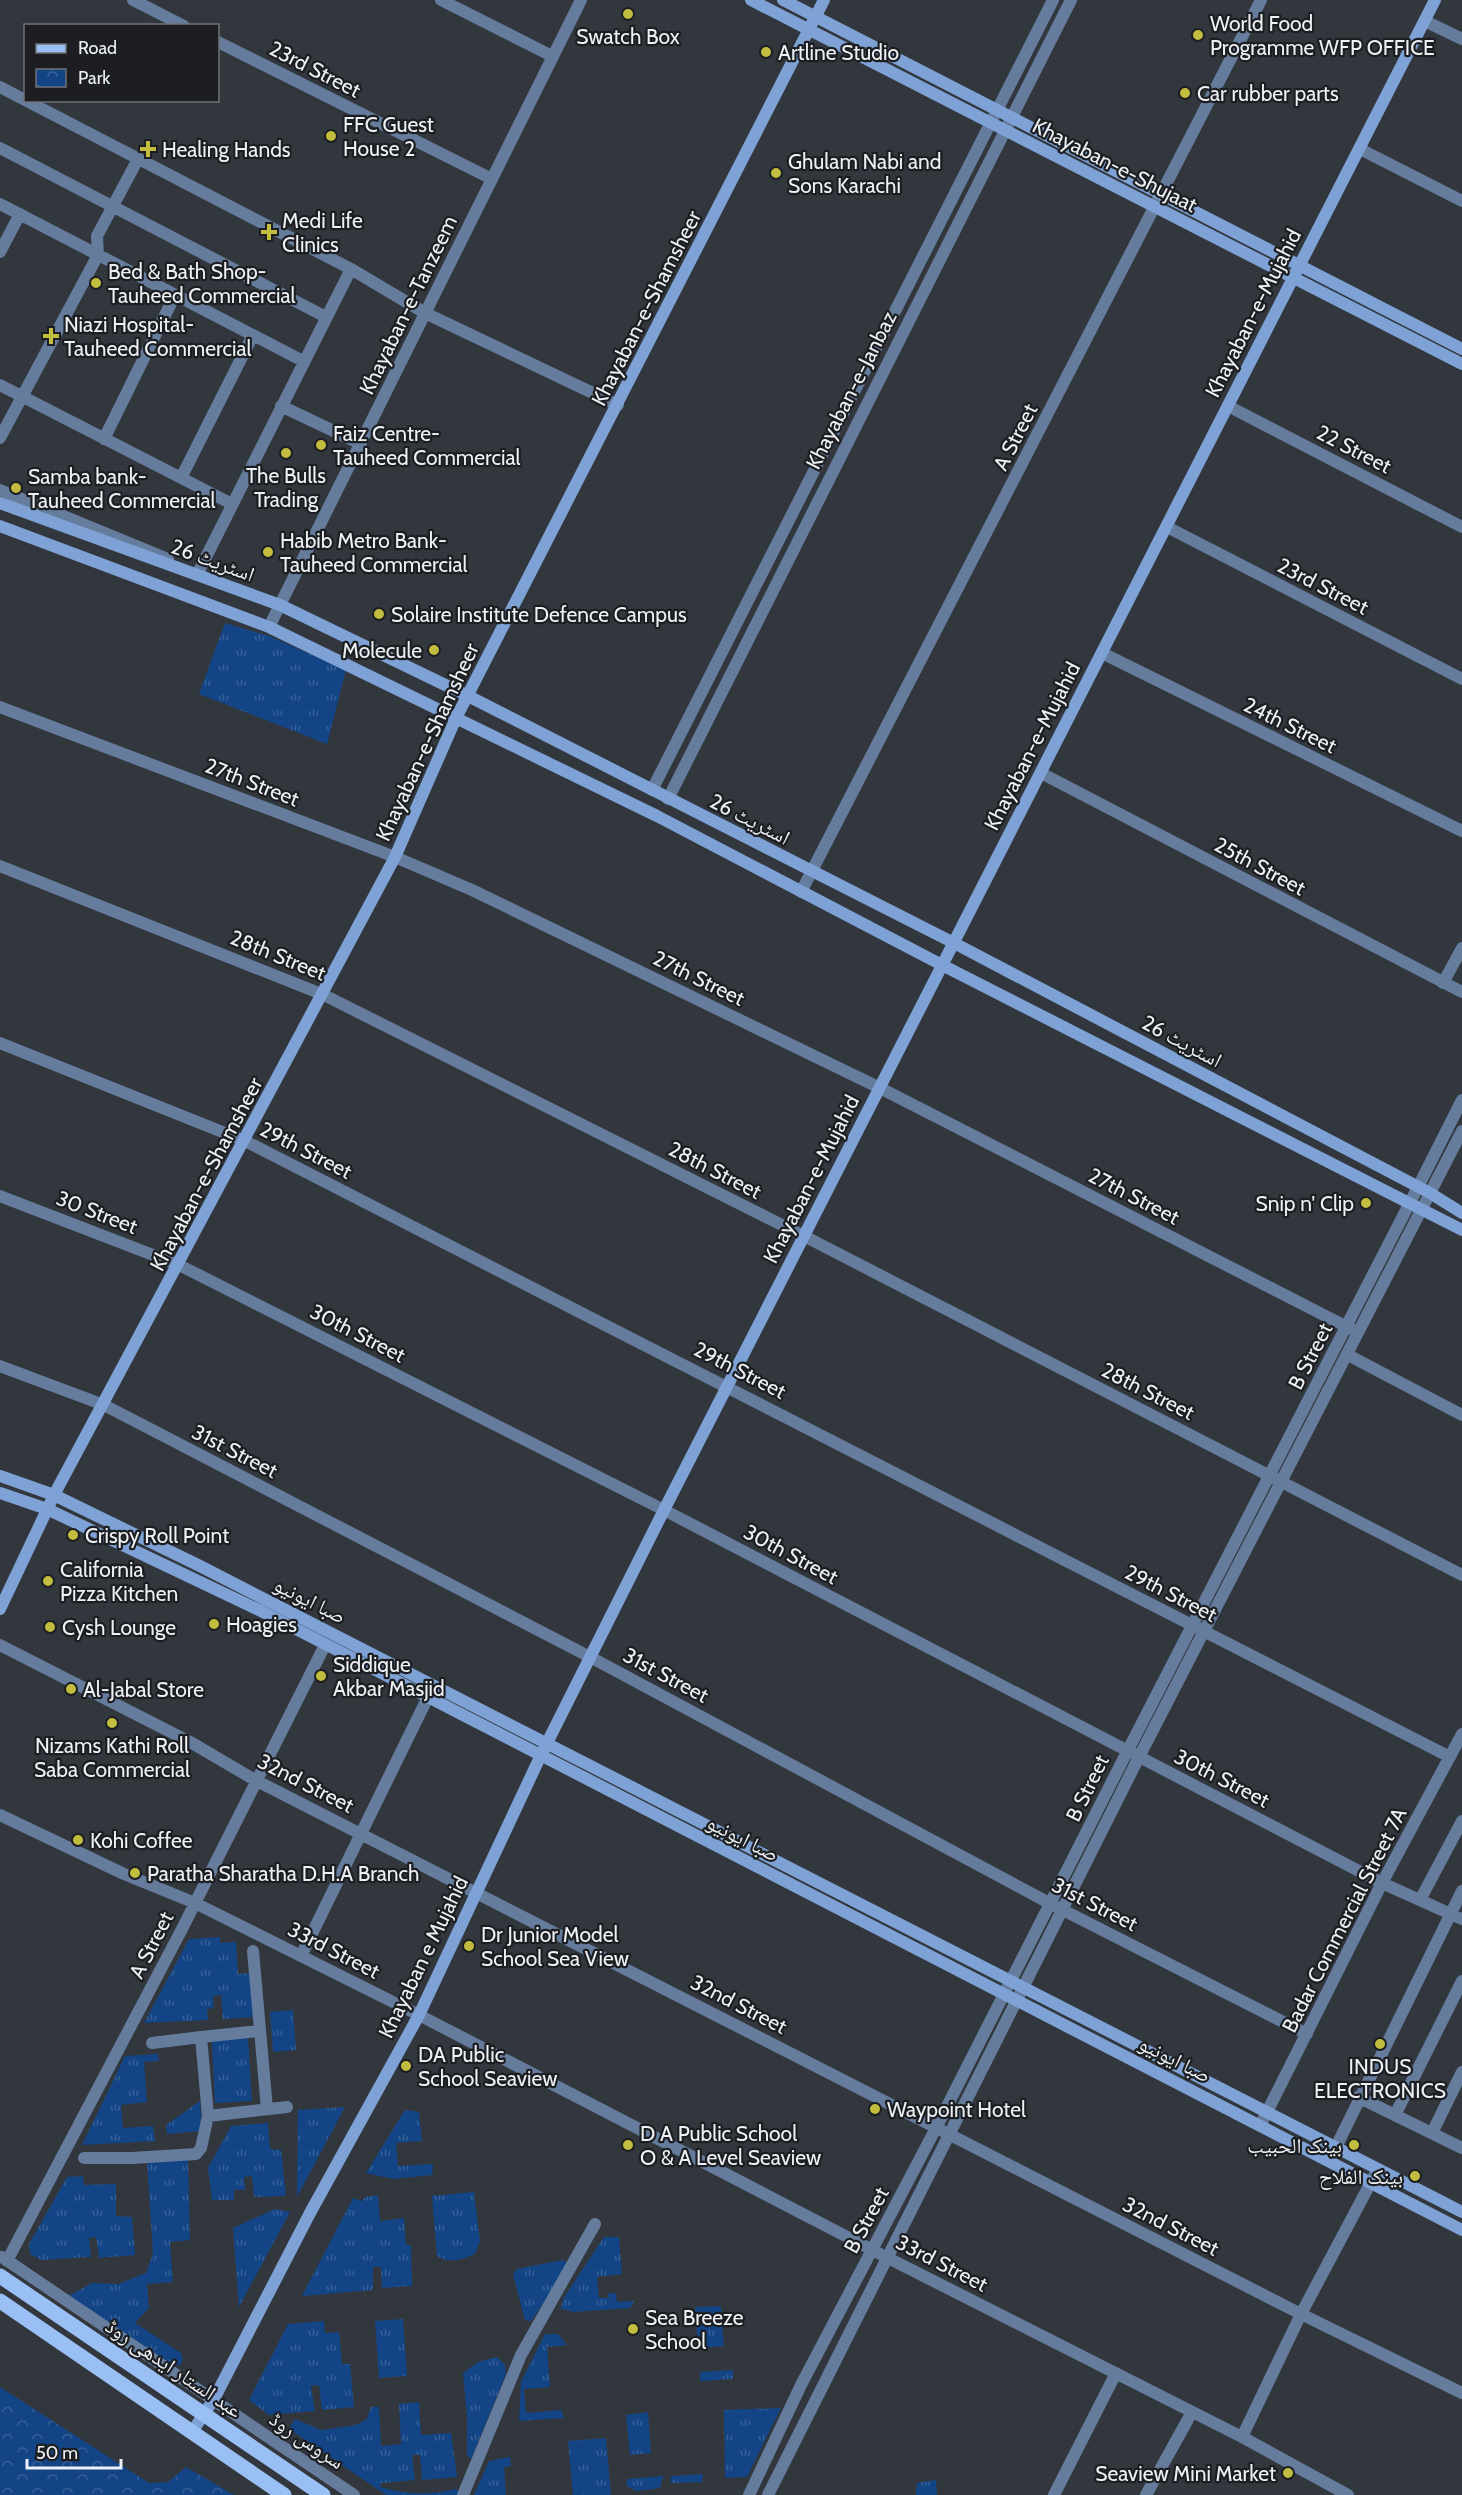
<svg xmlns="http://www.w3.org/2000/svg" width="1462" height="2495" viewBox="0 0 1462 2495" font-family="Cabin,'Noto Naskh Arabic',sans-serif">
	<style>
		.grass { fill: url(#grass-tufts) }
		.park { fill: url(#park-crowns) }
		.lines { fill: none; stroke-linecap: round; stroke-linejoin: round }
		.minor { stroke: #657c9c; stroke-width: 12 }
		.tertiary { stroke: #657c9c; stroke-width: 12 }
		.secondary { stroke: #7ea2d5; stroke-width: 12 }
		.primary { stroke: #9abff4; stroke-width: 15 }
		.poi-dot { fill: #c2bd3f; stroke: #1c1e21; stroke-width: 2 }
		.labels { text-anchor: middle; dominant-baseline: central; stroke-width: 4.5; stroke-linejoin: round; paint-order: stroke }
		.poi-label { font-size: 21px; fill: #edf0f5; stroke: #1c1e21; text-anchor: start }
		.street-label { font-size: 21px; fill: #edf0f5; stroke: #1c1e21 }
	</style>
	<defs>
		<pattern id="grass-tufts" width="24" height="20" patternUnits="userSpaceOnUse" patternTransform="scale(1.5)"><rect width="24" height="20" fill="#134586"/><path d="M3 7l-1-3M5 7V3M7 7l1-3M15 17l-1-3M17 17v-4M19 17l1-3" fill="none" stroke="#366098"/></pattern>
		<pattern id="park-crowns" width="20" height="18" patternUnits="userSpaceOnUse" patternTransform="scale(1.5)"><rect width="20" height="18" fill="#134586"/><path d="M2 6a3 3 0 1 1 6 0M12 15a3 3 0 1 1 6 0" fill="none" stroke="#366098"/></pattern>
	</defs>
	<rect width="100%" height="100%" fill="#32373e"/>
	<!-- grass -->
	<path class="grass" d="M225,623l44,13 77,34 -19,74 -128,-50z
		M220,1937v6l16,-1 2,32 13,-1 3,44 -31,2 -2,-24 -8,1 1,12 -7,1 1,11 -64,3 45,-84z
		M293,2010l3,40 -23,2 -3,-40z
		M248,2038l4,63 -37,2 -3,-63z
		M158,2054l1,7 -15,1 3,40 -26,3 2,23 30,-2 2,15 -73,4 43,-89z
		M200,2101l2,30 -35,3 -1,-9z
		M345,2107l-48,90 1,-87z
		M405,2110l14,2 3,29 -26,2 2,23 35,-2 -1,11 -39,4 -27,-6z
		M268,2123l2,26 11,1 5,46 -32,1 -2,-21 -8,1 1,13h-11v10h-22l-4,-32 23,-42z
		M188,2158l2,82 -20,2 3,40 -26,2 2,24 -14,15 46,30 2,7 -3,5 -5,1 -108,-69 25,-14 26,1 28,-11 7,-20 -6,-92z
		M83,2176l1,9 32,-1v32l16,1 3,38 -36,3 -3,-21 -7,1 2,19 -50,3 -11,-6 -1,-10 38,-67z
		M474,2192l6,49 -5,13c-14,6 -25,10 -38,2l-5,-60z
		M378,2195l2,26 24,-3 2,27h5l1,41 -30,2 -1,-21h-8v23l-71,6 51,-98 9,3 3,-4z
		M275,2209l15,3 -51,95 -6,-79z
		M604,2237h15l3,37 -25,3 2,21h10l-1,-5h8l1,9 17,-1 -4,7 -56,4 -13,-3 2,-10z
		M563,2260l4,2 1,4 -37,55 -6,-1 -12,-46 4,-5z
		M721,2306l3,40 -26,2 -3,-41z
		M403,2319l4,57 -28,2 -4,-57z
		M324,2321l1,12 14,-1 3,32h8l4,43 -32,3 -3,-25 -8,1 4,25 -46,4 -20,-15 39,-76z
		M545,2334h13l9,11 -20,2 3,40 -26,2 2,24 35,-3 3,8 -45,3 2,-39z
		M497,2357l8,8 1,9 -35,85 -4,-4v-39l-4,-43 15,-11z
		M733,2370v9l-33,2v-9z
		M419,2402l2,33 30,-2 6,44 -35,3 -2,-25h-8l3,25 -34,3 -1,4c26,8 50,8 76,2l3,3 -1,3h-72l-97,-66 6,-10 26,11 35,-5 11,-6 4,-12h8l2,39 20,-2 -2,-40z
		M781,2408l-34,69 -22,1 -1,-68z
		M648,2412l3,41 -21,2 -4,-40z
		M606,2438l5,57h-38l-5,-54z
		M510,2457l1,9 -7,1 2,28h-32l15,-34z
		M703,2474l-1,8 -31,1v-7z
		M663,2476l-3,12 -24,3 -9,-5v-7z
		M936,2480l1,15h-21l1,-12z"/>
	<!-- park -->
	<path class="park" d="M0,2387l149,96 19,-1 18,-15 48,28h-234z"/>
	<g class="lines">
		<!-- minor -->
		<path class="minor" d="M133,0l51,26
			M441,0l111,56
			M1425,21l37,18
			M218,42l274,137
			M0,87l351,182 74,44 193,92
			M0,148l326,169
			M1360,149l102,52
			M0,204l303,157
			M0,252l20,-38
			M0,385l232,119
			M281,406l80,38
			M1228,406l234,121
			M0,438l98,-183 -1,-19 41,-77
			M104,439l71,-144
			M181,478l72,-143
			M0,490l168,69
			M1167,527l295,152
			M197,575l154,-306
			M1102,653l360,178
			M0,707l395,150 77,33 408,198 475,243
			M1041,773l421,219
			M652,790l401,-790
			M668,799l403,-799
			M0,866l324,129 480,241 658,339
			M801,892l460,-892
			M1443,983l19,-35
			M0,1043l245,98 1205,616
			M1418,1187l44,-87
			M1430,1193l32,-62
			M0,1196l179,69 485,245 718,373 80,36
			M1348,1355l114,60
			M0,1366l104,39 488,253 459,246 256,130
			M0,1645l192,98 63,37 1046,534 161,79
			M0,1815l124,59 71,29 224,112 467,242 356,180 106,58
			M1420,1900l42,-79
			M253,1951l14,158
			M301,1956l127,-259
			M152,2043l49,-6
			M1358,2097l104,51
			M1395,2115l67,-134
			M208,2116l-7,-79 58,-6
			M1261,2124l121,-241 80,-149
			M1432,2133l30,-61
			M1336,2147l126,-256
			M84,2158h48l64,-4 5,-6 7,-32 79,-9
			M2,2257l352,238
			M7,2261l175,-332 143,-284
			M1242,2437l59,-123 77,-145
			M463,2495l58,-140 74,-131
			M1054,2495l62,-122
			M1146,2495l46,-83"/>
		<!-- tertiary -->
		<path class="tertiary" d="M269,627l312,-627
			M749,2495l52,-110 135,-257 191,-376 291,-565
			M768,2495l371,-738 291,-564"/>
		<!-- secondary -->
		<path class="secondary" d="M751,0l711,364
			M783,0l679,349
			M0,503l280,102 188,91 486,247 476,250 32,20
			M0,526l269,101 388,189 285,149 520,265
			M0,1476l54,19 146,71 1262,646
			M0,1493l47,16 216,103 1199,618
			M0,1609l54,-114 341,-638 61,-139 368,-718
			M192,2432l22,-33 96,-186 109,-198 122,-260 123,-245 771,-1510"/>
		<!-- primary -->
		<path class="primary" d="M0,2276l323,219
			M0,2301l284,194"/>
	</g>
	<!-- markers -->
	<g class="poi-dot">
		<circle cx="628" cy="14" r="6"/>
		<circle cx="1198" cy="35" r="6"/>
		<circle cx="766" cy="52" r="6"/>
		<circle cx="1185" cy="93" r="6"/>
		<circle cx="331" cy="136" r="6"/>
		<path d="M145 140h6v6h6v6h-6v6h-6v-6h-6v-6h6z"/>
		<circle cx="776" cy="173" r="6"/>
		<path d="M266 223h6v6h6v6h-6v6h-6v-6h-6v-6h6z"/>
		<circle cx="96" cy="283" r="6"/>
		<path d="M48 327h6v6h6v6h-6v6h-6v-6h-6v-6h6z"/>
		<circle cx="321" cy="445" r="6"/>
		<circle cx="286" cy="453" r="6"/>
		<circle cx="16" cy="488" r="6"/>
		<circle cx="268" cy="552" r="6"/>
		<circle cx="379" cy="614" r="6"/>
		<circle cx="434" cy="650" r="6"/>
		<circle cx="1366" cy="1203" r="6"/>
		<circle cx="73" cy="1535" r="6"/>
		<circle cx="48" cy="1581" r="6"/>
		<circle cx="214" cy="1624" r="6"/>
		<circle cx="50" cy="1627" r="6"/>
		<circle cx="321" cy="1676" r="6"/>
		<circle cx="71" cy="1689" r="6"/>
		<circle cx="112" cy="1723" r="6"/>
		<circle cx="78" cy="1840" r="6"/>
		<circle cx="135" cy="1873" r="6"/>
		<circle cx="469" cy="1946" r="6"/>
		<circle cx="1380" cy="2044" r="6"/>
		<circle cx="406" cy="2066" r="6"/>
		<circle cx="875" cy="2109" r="6"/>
		<circle cx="628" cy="2145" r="6"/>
		<circle cx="1354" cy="2145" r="6"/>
		<circle cx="1415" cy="2176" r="6"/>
		<circle cx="633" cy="2329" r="6"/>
		<circle cx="1288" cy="2473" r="6"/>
	</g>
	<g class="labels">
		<!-- poi labels -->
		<g class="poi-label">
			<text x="1210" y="23">World Food<tspan x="1210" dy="24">Programme WFP OFFICE</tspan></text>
			<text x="628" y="36" text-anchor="middle">Swatch Box</text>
			<text x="778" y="52">Artline Studio</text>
			<text x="1197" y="93">Car rubber parts</text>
			<text x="343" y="124">FFC Guest<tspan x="343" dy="24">House 2</tspan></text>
			<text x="162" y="149">Healing Hands</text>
			<text x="788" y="161">Ghulam Nabi and<tspan x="788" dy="24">Sons Karachi</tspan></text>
			<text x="282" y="220">Medi Life<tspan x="282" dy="24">Clinics</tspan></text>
			<text x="108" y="271">Bed &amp; Bath Shop-<tspan x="108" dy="24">Tauheed Commercial</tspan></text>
			<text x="64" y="324">Niazi Hospital-<tspan x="64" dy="24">Tauheed Commercial</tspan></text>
			<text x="333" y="433">Faiz Centre-<tspan x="333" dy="24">Tauheed Commercial</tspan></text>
			<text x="286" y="475" text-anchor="middle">The Bulls<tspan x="286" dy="24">Trading</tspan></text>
			<text x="28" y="476">Samba bank-<tspan x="28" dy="24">Tauheed Commercial</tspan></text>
			<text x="280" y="540">Habib Metro Bank-<tspan x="280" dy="24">Tauheed Commercial</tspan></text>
			<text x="391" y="614">Solaire Institute Defence Campus</text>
			<text x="422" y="650" text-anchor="end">Molecule</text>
			<text x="1354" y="1203" text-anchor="end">Snip n' Clip</text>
			<text x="85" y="1535">Crispy Roll Point</text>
			<text x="60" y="1569">California<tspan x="60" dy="24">Pizza Kitchen</tspan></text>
			<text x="226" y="1624">Hoagies</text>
			<text x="62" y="1627">Cysh Lounge</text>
			<text x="333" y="1664">Siddique<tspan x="333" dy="24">Akbar Masjid</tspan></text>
			<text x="83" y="1689">Al-Jabal Store</text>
			<text x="112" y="1745" text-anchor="middle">Nizams Kathi Roll<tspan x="112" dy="24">Saba Commercial</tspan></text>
			<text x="90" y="1840">Kohi Coffee</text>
			<text x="147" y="1873">Paratha Sharatha D.H.A Branch</text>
			<text x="481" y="1934">Dr Junior Model<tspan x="481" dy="24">School Sea View</tspan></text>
			<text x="418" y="2054">DA Public<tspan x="418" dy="24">School Seaview</tspan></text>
			<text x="1380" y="2066" text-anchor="middle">INDUS<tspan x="1380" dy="24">ELECTRONICS</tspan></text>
			<text x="887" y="2109">Waypoint Hotel</text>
			<text x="640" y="2133">D A Public School<tspan x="640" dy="24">O &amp; A Level Seaview</tspan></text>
			<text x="1342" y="2145" text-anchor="end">بينک الحبيب</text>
			<text x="1403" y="2176" text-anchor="end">بینک الفلاح</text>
			<text x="645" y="2317">Sea Breeze<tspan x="645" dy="24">School</tspan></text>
			<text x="1276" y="2473" text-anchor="end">Seaview Mini Market</text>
		</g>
		<!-- street labels -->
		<g class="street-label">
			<text transform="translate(315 69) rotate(27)">23rd Street</text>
			<text transform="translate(1115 165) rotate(27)">Khayaban-e-Shujaat</text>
			<text transform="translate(408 305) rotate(-64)">Khayaban-e-Tanzeem</text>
			<text transform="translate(646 308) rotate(-63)">Khayaban-e-Shamsheer</text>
			<text transform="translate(1253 313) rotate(-63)">Khayaban-e-Mujahid</text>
			<text transform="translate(851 390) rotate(-63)">Khayaban-e-Janbaz</text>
			<text transform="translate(1015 437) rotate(-63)">A Street</text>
			<text transform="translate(1354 449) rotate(27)">22 Street</text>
			<text transform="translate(213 560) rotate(20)">اسٹریٹ 26</text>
			<text transform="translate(1323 586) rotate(27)">23rd Street</text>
			<text transform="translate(1290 725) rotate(26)">24th Street</text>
			<text transform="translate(427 742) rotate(-65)">Khayaban-e-Shamsheer</text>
			<text transform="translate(1032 746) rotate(-63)">Khayaban-e-Mujahid</text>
			<text transform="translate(252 782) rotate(21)">27th Street</text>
			<text transform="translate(750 819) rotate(27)">اسٹریٹ 26</text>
			<text transform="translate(1260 866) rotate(28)">25th Street</text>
			<text transform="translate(278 955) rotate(22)">28th Street</text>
			<text transform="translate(699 978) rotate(26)">27th Street</text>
			<text transform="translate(1182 1041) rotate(28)">اسٹریٹ 26</text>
			<text transform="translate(306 1150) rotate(27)">29th Street</text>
			<text transform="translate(715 1170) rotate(27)">28th Street</text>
			<text transform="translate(206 1174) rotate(-62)">Khayaban-e-Shamsheer</text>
			<text transform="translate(811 1179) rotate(-63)">Khayaban-e-Mujahid</text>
			<text transform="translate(1134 1196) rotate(27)">27th Street</text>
			<text transform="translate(97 1212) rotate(21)">30 Street</text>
			<text transform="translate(358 1333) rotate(27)">30th Street</text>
			<text transform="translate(1310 1356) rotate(-63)">B Street</text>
			<text transform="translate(740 1370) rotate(27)">29th Street</text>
			<text transform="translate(1148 1391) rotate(27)">28th Street</text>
			<text transform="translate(235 1451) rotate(27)">31st Street</text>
			<text transform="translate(791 1554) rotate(28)">30th Street</text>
			<text transform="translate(1171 1593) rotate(27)">29th Street</text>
			<text transform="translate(310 1600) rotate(27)">صبا ایونیو</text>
			<text transform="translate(666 1675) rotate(28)">31st Street</text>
			<text transform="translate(1222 1778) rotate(27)">30th Street</text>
			<text transform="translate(306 1783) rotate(27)">32nd Street</text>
			<text transform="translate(1087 1788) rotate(-64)">B Street</text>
			<text transform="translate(743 1838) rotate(27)">صبا ایونیو</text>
			<text transform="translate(1095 1904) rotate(27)">31st Street</text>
			<text transform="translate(1344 1920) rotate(-63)">Badar Commercial Street 7A</text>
			<text transform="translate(151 1945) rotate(-63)">A Street</text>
			<text transform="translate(334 1950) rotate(27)">33rd Street</text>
			<text transform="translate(423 1957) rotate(-64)">Khayaban e Mujahid</text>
			<text transform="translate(739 2004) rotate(27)">32nd Street</text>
			<text transform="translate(1175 2059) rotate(27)">صبا ایونیو</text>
			<text transform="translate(866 2220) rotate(-62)">B Street</text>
			<text transform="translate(1171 2226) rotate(27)">32nd Street</text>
			<text transform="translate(942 2263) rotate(27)">33rd Street</text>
			<text transform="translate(174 2368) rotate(34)">عبد الستار ایدھی روڈ</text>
			<text transform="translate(307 2440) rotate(34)">سروس روڈ</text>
		</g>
	</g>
	<!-- legend -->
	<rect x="24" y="24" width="195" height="78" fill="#1c1e21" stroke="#707276" stroke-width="1.5"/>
	<rect x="36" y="44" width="30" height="9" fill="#9abff4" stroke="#707276" stroke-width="1.5"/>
	<text x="78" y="54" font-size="18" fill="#edf0f5">Road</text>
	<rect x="36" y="69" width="30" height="18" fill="url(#park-crowns)" stroke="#707276" stroke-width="1.5"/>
	<text x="78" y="84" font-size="18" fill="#edf0f5">Park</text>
	<!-- scale -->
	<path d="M27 2459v9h94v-9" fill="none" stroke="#edf0f5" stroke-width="3"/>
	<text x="36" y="2459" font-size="18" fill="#edf0f5" stroke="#1c1e21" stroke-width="4.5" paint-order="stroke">50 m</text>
</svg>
